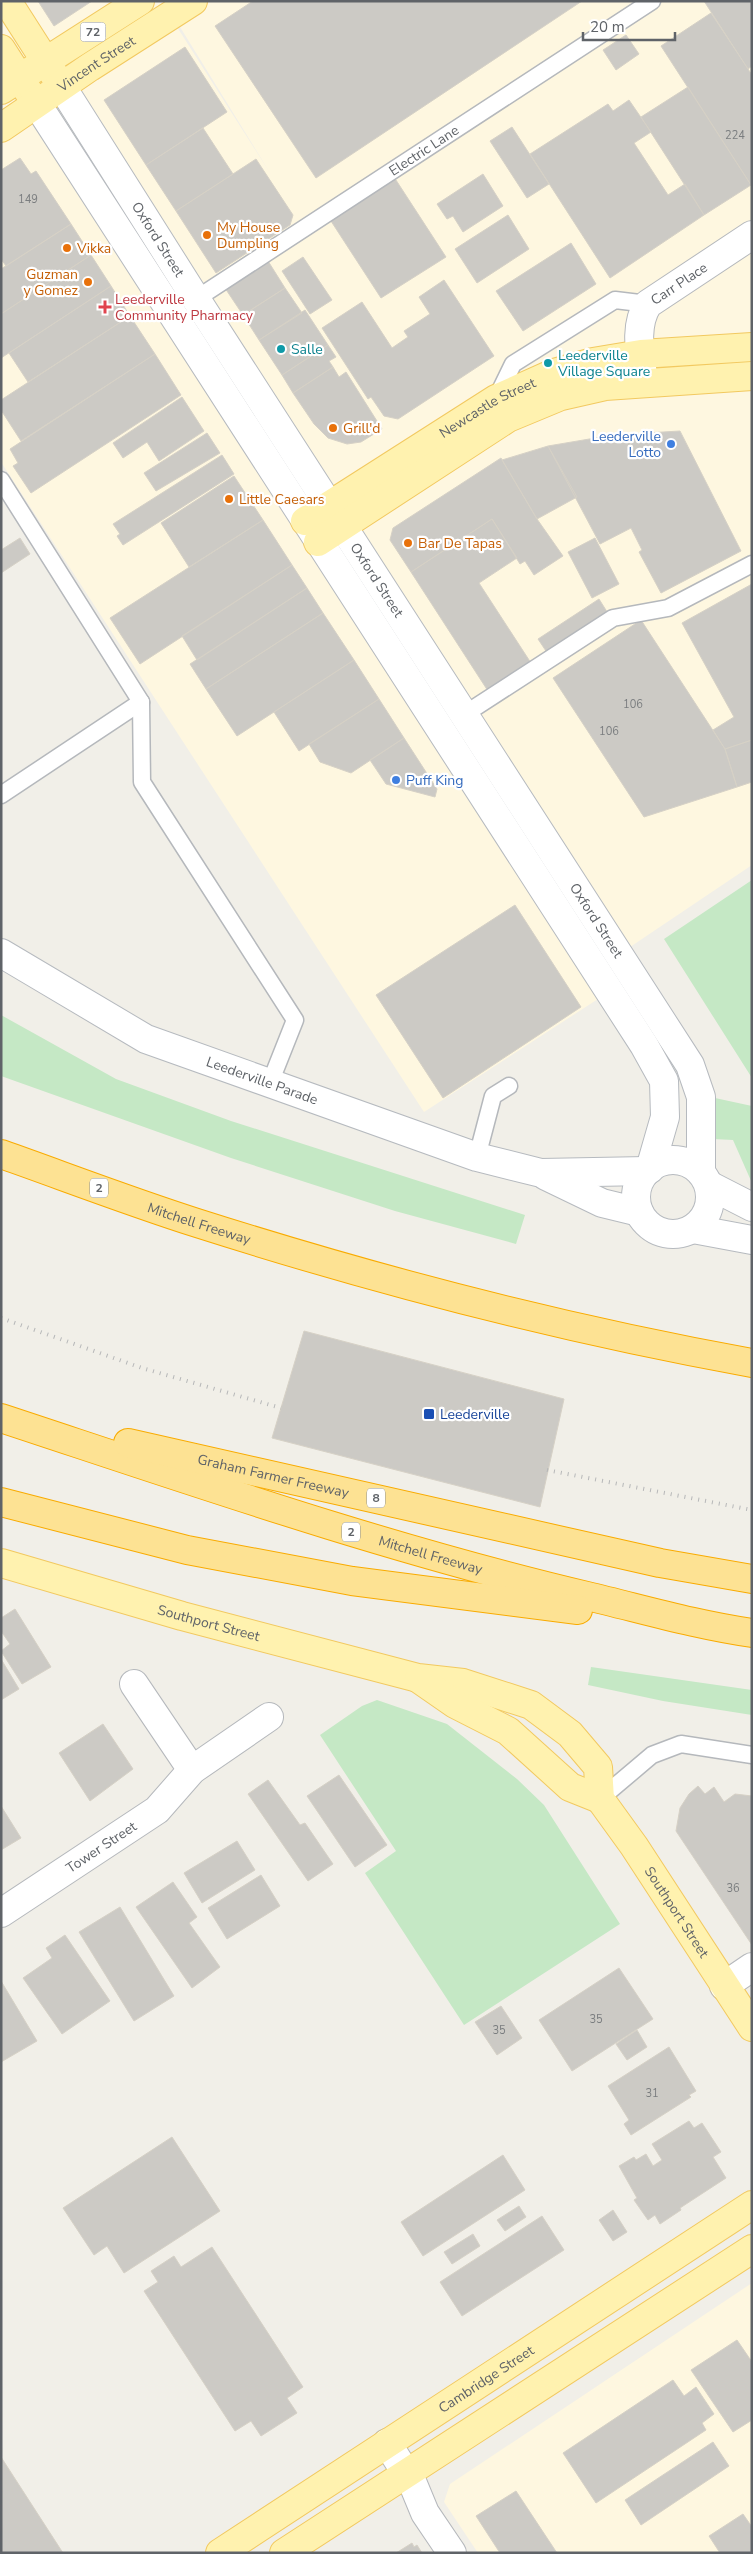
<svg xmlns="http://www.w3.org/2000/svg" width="753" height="2554" viewBox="0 0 753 2554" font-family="'Nunito Sans',sans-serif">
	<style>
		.commercial { fill: #fef7e0 }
		.green { fill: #c5e8c5 }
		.building { fill: #cccac5; stroke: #d6d1c6 }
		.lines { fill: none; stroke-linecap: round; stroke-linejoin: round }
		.lane-casing { stroke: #b5b8bc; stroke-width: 19 }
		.street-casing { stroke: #b5b8bc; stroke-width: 30 }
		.secondary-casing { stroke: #b6babf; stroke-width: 30 }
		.primary-casing { stroke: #f2c960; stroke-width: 30 }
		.highway-casing { stroke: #f9ab00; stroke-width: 30 }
		.lane { stroke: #fff; stroke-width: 16 }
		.street { stroke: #fff; stroke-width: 28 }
		.secondary { stroke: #fff; stroke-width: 28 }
		.primary { stroke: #fff2af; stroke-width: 28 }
		.highway { stroke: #fde293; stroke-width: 28 }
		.rail { stroke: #b6b7b8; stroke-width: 4; stroke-dasharray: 1 6; stroke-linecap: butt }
		.food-dot { fill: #e8710a; stroke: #fff; stroke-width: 2 }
		.health-dot { fill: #e0444e; stroke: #fff; stroke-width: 2 }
		.culture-dot { fill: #0f9aa8; stroke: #fff; stroke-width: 2 }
		.shop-dot { fill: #3f7fe0; stroke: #fff; stroke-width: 2 }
		.transit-dot { fill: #1a4fb4; stroke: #fff; stroke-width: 2 }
		.labels { text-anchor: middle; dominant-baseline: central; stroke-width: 4.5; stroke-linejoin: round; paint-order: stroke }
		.number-label { font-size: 11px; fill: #7a7d7f }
		.shield { fill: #fff; stroke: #8f9295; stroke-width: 1 }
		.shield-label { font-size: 12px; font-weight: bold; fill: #5f6368 }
		.street-label { font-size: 14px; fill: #5f6368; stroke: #fff }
		.food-label { font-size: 14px; fill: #c56008; stroke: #fff; text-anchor: start }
		.health-label { font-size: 14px; fill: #be3a42; stroke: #fff; text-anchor: start }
		.culture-label { font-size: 14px; fill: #0d838f; stroke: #fff; text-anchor: start }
		.shop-label { font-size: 14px; fill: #366cbe; stroke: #fff; text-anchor: end }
		.transit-label { font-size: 14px; fill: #164399; stroke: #fff; text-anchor: start }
	</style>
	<rect width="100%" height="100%" fill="#f1efe8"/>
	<!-- commercial -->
	<path class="commercial" d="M1,1h162v4l109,171 -108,-175h588v864l-168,113 14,21 -174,113 -423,-650z
		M752,2283v270h-274l-34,-51 6,-18z"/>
	<!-- green -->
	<path class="green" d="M752,880v198l-88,-139z
		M1,1015l115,64 115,42 294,94 -9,29 -121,-33 -164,-53 -230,-82z
		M715,1098l37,8v77l-19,-43 -20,-1z
		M591,1667l161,23v25l-89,-14 -75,-16z
		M377,1700l70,24 70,55 27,26 76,119 -156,101 -99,-152 31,-22 -76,-116 42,-29z"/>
	<!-- building -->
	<path class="building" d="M38,1h54l-38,25z
		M253,1h329l-266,177 -101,-152z
		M704,1h48v65l-4,3z
		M711,13l41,62 -1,110 -90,-139z
		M626,35l13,19 -23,16 -13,-20z
		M185,47l42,65 -81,53 -42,-65z
		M688,87l63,98 -47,30 -63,-98z
		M629,100l22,32 -17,11 34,52 17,-11 19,31 -94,63 -80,-124 78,-50 5,7z
		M512,127l37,57 -22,14 -37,-57z
		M203,128l30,46 -57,37 -30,-46z
		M20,158l11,16 5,-3 35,53 -65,42 -5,-7v-89z
		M256,159l37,56 -3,10 -74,48 -40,-62z
		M483,174l20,32 -40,26 -10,-16 -6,3 -10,-15z
		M394,177l52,80 -65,41 -52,-80z
		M508,215l21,34 -52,34 -22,-34z
		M71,224l20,31 -90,59v-45z
		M571,243l25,41 -73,47 -27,-40z
		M91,255l20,31 -110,72v-44z
		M303,257l29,43 -22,14 -28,-43z
		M268,261l17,27 -42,27 -18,-27z
		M444,280l50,76 -96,63 -14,-3 -13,-19 -3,2 -46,-71 40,-26 30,46 16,-11 -4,-6 26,-17 -11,-17z
		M111,286l19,30 -102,66 -19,-29z
		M285,288l17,25 -43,27 -16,-25z
		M305,310l23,35 -46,30 -23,-35z
		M130,316l25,38 -134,87 -20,-31v-10z
		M328,345l8,12 -7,4 4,6 -40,26 -11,-18z
		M155,354l26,41 -150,98 -18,-27 5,-3 -8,-14z
		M333,367l6,10 7,-5 36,57 -21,13 -14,2 -19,-6 -14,-14 -21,-31z
		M182,397l22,34 -45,30 -12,-19 -24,16 -10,-15z
		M680,431l61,120 -80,42 -22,-41 3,-2 -11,-22 -31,16 -52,-98 65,-11z
		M207,433l13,20 -64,38 -12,-18z
		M548,446l29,51 -40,22 -35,-59z
		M222,455l12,19 -111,71 -6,-9 3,-2 -7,-10z
		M501,458l36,61 26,37 -29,19 -9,-14 -5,3 -28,-45 -81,53 -21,-32 3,-12z
		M234,476l29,44 -74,47 -28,-44z
		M492,519l25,39 -38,25 52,80 -43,28 -77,-119z
		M263,520l29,45 -152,99 -30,-46z
		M20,538l10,16 -29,19v-23z
		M595,538l24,46 -27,14 -24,-46z
		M292,565l15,23 -110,72 -15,-24z
		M752,584v156l-27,9 -12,-19 21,-13 -52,-94z
		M307,588l16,25 -117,76 -16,-25z
		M599,599l10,16 -61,39 -10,-15z
		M323,613l31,47 -117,76 -31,-47z
		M641,620l84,129 12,38 -93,30 -91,-139z
		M354,660l25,39 -80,52 -25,-39z
		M379,699l25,39 -53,35 -31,-11 -11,-18z
		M404,738l33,51 -2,8 -49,-13 -16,-24z
		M752,740v42l-15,5 -12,-38z
		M515,905l66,102 -138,91 -67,-103z
		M304,1331l260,68 -24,108 -268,-69z
		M15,1609l36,58 -29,17 -21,-33 9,-7 -9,-13v-13z
		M1,1659l18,30 -18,11z
		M103,1724l30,45 -43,32 -31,-48z
		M339,1775l48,70 -32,22 -48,-71z
		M268,1780l32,45 5,-2 28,41 -25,17 -60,-87z
		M698,1786l7,8 9,-7 10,15 11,-8 17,2v149l-76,-114 4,-23 9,-14z
		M1,1806l20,32 -20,12z
		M237,1841l18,29 -53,33 -18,-30z
		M261,1875l19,31 -53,33 -19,-31z
		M173,1882l24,35 -8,6 31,44 -28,21 -56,-81z
		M120,1907l54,89 -40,25 -55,-89z
		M65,1935l45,66 -48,33 -39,-56 29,-20 -6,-10z
		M619,1968l34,51 -81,52 -33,-51z
		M1,1981l36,60 -36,21z
		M501,2006l21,32 -25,17 -22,-33z
		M637,2030l10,17 -20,13 -11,-16z
		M669,2047l27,44 -7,4 2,2 -60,38 -7,-11 5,-4 -21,-34z
		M689,2121l5,7 8,-5 19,29 -8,5 13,21 -46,30 1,2 -21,14 -5,-9 -7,5 -14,-20 3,-2 -18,-32 15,-9 2,3 10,-6 7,12 9,-6 -10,-16z
		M172,2137l48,74 -96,62 -17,-27 -13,9 -31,-47z
		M503,2155l22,35 -102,66 -22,-34z
		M519,2206l7,11 -21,14 -8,-11z
		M613,2210l14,22 -14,9 -14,-21z
		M542,2216l22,34 -102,66 -22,-34z
		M473,2234l7,12 -28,18 -8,-12z
		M212,2247l91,140 -16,11 10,15 -36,23 -10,-15 -16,10 -91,-140 14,-9 -7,-11 23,-15 7,11z
		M737,2340l15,22v58l-19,12 -42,-62z
		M673,2380l11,16 12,-9 18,27 -12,9 4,7 -110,73 -33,-50z
		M713,2442l16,24 -88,59 -16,-25z
		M1,2457l62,96h-62z
		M516,2491l41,62h-57l-24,-37z
		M743,2514l9,13v26h-32l-11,-17z
		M412,2543l2,4 3,-2 5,8h-26z"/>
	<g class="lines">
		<defs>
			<g id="lane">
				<path id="s1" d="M196,299l456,-298"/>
				<path d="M496,399l17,-35 102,-64 33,4"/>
				<path d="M1,480l140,222 1,80 153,238 -25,63"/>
				<path d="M465,714l148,-96 55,-10 84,-44"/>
				<path d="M1,795l140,-93"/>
				<path d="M477,1157l16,-61 16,-10"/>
				<path d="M600,1799l52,-44 29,-11 71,11"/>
			</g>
			<g id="street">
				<path id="s2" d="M644,383c-3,-26 -11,-56 4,-79l104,-69"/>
				<path d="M134,1684l58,86"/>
				<path id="s3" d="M1,1913l156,-103 35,-40 77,-53"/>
				<path d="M724,1986l28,-19"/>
				<path d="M387,2443l26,41 12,29 27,40"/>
			</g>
			<g id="secondary">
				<path id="s4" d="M62,87l134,212 494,766 11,32v75"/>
				<path d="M37,104l607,941 20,36 1,36 -15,52"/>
				<path id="s5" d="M1,953l145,86 331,118 64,16 106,-2"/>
				<circle cx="673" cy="1197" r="37"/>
				<path d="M546,1176l56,27 37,9"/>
				<path d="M709,1185l43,22"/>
				<path d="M693,1229l59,11"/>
			</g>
			<g id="primary">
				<path d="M7,1l48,75"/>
				<path d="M1,49l29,45"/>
				<path d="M1,90l139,-89"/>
				<path id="s6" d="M1,128l89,-61 103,-66"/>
				<path id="s7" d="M305,521l191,-122 58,-26 39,-11 48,-8 111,-7"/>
				<path d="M318,542l190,-124 53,-22 44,-10 147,-10"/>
				<path id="s8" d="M1,1563l181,53 236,62 45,5 68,22 39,29 28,33 2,32 34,47 118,181"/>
				<path d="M419,1679l36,25 53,27 62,56 30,12"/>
				<path id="s9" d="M220,2553l532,-348"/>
				<path d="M284,2553l468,-304"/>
			</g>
			<g id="highway">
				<path id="s10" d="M1,1154c65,23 130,48 196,69 182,58 367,106 555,140"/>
				<path id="s11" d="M1,1418c194,64 387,131 586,178 55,13 109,29 165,37"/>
				<path id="s12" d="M128,1443l532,120 92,16"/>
				<path d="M1,1502l186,48 165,31 226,29"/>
			</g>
		</defs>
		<!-- lane casing -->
		<use href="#lane" class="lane-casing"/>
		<!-- street casing -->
		<use href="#street" class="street-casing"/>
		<!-- secondary casing -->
		<use href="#secondary" class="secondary-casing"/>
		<!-- primary casing -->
		<use href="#primary" class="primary-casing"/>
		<!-- highway casing -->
		<use href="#highway" class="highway-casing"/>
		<!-- lane -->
		<use href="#lane" class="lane"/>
		<!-- street -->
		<use href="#street" class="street"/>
		<!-- secondary -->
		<use href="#secondary" class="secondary"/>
		<!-- primary -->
		<use href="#primary" class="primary"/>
		<!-- highway -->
		<use href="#highway" class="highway"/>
		<!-- rail -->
		<path class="rail" d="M1,1318l141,50 139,40
			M547,1470l205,40"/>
	</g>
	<!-- markers -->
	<g class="food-dot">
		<circle cx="207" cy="235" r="5"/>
		<circle cx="67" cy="248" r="5"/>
		<circle cx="88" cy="282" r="5"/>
		<circle cx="333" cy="428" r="5"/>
		<circle cx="229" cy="499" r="5"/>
		<circle cx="408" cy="543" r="5"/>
	</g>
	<path class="health-dot" d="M102.5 299.5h5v5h5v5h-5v5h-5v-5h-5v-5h5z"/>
	<g class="culture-dot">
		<circle cx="281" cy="349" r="5"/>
		<circle cx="548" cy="363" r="5"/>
	</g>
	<g class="shop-dot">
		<circle cx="671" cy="444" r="5"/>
		<circle cx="396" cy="780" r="5"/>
	</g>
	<rect class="transit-dot" x="423" y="1408" width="12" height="12" rx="2.5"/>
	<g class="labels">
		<!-- number labels -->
		<g class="number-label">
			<text x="735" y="135">224</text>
			<text x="28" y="199">149</text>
			<text x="633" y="704">106</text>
			<text x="609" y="731">106</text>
			<text x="733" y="1888">36</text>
			<text x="596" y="2019">35</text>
			<text x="499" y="2030">35</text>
			<text x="652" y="2093">31</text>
		</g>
		<!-- shield labels -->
		<g class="shield">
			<rect x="80.5" y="22.5" width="25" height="19" rx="4"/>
			<rect x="90" y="1178.5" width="18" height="19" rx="4"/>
			<rect x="367" y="1488.5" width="18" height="19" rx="4"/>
			<rect x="342" y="1522.5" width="18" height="19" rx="4"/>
		</g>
		<g class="shield-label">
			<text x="93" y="32">72</text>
			<text x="99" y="1188">2</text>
			<text x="376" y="1498">8</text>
			<text x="351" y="1532">2</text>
		</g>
		<!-- street labels -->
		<g class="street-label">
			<text stroke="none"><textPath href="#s6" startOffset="115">Vincent Street</textPath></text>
			<text stroke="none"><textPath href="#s1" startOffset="272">Electric Lane</textPath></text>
			<text stroke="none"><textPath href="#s4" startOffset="180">Oxford Street</textPath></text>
			<text stroke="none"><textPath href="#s2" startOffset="118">Carr Place</textPath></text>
			<text stroke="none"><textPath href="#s7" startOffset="215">Newcastle Street</textPath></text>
			<text stroke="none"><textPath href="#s4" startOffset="585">Oxford Street</textPath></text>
			<text stroke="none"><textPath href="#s4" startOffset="990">Oxford Street</textPath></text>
			<text stroke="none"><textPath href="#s5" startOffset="292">Leederville Parade</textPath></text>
			<text stroke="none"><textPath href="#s10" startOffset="210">Mitchell Freeway</textPath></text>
			<text stroke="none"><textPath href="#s12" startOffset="149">Graham Farmer Freeway</textPath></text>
			<text stroke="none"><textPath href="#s11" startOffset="451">Mitchell Freeway</textPath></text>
			<text stroke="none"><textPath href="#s8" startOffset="216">Southport Street</textPath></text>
			<text stroke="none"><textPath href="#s3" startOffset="120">Tower Street</textPath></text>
			<text stroke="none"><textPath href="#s8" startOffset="810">Southport Street</textPath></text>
			<text stroke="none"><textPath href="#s9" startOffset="318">Cambridge Street</textPath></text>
		</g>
		<!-- food labels -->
		<g class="food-label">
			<text x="217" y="227">My House<tspan x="217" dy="16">Dumpling</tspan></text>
			<text x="77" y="248">Vikka</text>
			<text x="78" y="274" text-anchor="end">Guzman<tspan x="78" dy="16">y Gomez</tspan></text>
			<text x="343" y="428">Grill'd</text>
			<text x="239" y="499">Little Caesars</text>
			<text x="418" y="543">Bar De Tapas</text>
		</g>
		<!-- health labels -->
		<g class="health-label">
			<text x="115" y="299">Leederville<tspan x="115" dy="16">Community Pharmacy</tspan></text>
		</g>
		<!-- culture labels -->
		<g class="culture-label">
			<text x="291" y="349">Salle</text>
			<text x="558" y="355">Leederville<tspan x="558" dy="16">Village Square</tspan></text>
		</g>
		<!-- shop labels -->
		<g class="shop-label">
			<text x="661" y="436">Leederville<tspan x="661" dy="16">Lotto</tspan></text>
			<text x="406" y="780" text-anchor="start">Puff King</text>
		</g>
		<!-- transit labels -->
		<g class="transit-label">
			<text x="440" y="1414">Leederville</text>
		</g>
	</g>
	<!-- border -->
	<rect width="753" height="2554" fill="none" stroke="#5f6368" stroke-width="5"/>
	<!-- scale -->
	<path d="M583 32v8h92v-8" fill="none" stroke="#5f6368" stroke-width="2.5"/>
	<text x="590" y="32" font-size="15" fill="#5f6368" stroke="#ffffff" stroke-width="4" paint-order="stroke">20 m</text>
</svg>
